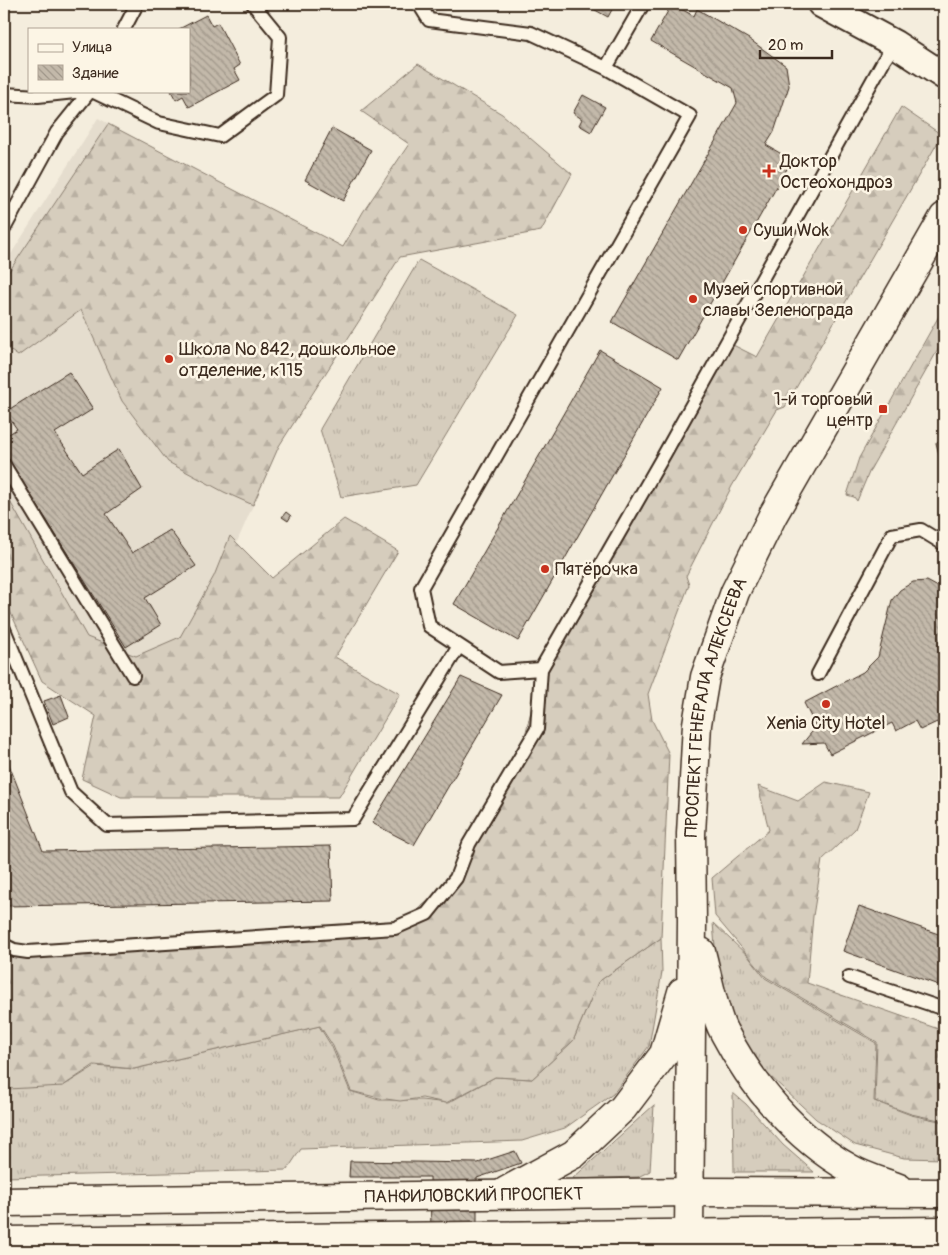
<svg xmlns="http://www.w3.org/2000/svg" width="948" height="1255" viewBox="0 0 948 1255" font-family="Pangolin,sans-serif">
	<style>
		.built { fill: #e5ddce }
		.grass { fill: url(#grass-tufts); stroke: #887c6e }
		.forest { fill: url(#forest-firs); stroke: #887c6e }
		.building { fill: url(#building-back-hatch); stroke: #3b2a1e }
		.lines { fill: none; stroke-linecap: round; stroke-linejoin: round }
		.lane-casing { stroke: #3b2a1e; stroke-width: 16 }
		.street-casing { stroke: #3b2a1e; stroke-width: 30 }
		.secondary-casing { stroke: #3b2a1e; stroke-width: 31 }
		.primary-casing { stroke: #3b2a1e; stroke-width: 31 }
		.lane { stroke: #fcf5e5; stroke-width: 12 }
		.street { stroke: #fcf5e5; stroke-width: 26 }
		.secondary { stroke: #fcf5e5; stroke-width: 28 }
		.primary { stroke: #fcf5e5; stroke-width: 28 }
		.poi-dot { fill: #c8321e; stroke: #fcf5e5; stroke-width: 2 }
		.labels { text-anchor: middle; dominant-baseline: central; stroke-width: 5; stroke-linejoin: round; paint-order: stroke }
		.poi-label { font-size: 18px; fill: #3b2a1e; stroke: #fcf5e5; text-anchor: start }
		.street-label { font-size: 18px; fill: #3b2a1e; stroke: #fcf5e5 }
	</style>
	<defs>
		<pattern id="grass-tufts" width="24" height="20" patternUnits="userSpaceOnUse" patternTransform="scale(1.25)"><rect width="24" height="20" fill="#d6cdbd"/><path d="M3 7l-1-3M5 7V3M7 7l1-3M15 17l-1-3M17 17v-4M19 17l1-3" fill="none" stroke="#b9b0a2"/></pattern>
		<pattern id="forest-firs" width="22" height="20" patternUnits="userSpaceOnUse" patternTransform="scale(1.25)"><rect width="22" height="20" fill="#d6cdbd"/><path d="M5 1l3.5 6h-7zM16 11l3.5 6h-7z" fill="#b9b0a2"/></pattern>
		<pattern id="building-back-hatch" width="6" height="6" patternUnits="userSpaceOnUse" patternTransform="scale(1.25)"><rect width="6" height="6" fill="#c3b9aa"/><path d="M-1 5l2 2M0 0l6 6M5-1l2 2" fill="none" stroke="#a0978a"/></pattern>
	</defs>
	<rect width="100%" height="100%" fill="#f4eddd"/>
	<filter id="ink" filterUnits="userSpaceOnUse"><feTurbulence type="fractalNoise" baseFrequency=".02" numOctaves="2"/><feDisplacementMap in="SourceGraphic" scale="10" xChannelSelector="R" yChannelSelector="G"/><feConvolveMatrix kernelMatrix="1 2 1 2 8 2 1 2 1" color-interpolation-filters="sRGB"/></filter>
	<g filter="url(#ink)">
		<!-- built -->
		<path class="built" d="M98,118l290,155 -109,173 -99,226 -102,8 -74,-136v-279z"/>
		<!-- grass -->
		<path class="grass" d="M419,260l99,55 -102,170 -75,12 -21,-68z
			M713,923l35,33 17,22 111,65 -2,58 37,14 33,7v37l-40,-1 -49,-13 -39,-26 -61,-57 -35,-56z
			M661,938l1,34 -13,74 -36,48 -48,34 -43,13 -221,8 -14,21 -283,7v-96l59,5 32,-20 39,3 185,-43 13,21 18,44 29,9h42l27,3 47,-26 37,2 41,-38 25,-59z
			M733,1093l13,11 37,41 31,27h-80z
			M654,1105l-4,66 -12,6 -66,2z"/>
		<!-- forest -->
		<path class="forest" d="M418,64l84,50 70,60 -31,57 -141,26 -121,189 -26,59 -29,-13 -56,-30 -46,-61 -41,-91 -63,46 -14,-10v-67l104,-155 235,123 20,-35 46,-68 -48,-33z
			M901,107l41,28 -157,272 -8,3 -45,76 -46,90 3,9 -41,109 4,26 17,34 -8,184 -63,44 -25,59 -41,38 -37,-2 -49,26 -24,-5 -22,3 -21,-3 -28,-7 -18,-45 -13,-20 -186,43 -40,-4 -31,21 -55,3 -4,-7v-137l10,5 381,-22 61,-50 64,-121 21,-88 186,-327 30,15z
			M944,307v32l-74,131 -13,31 -3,-4 -7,-2 12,-37z
			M4,491l83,146 49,19 44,-19 34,-61 16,-40 42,42 72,-59 54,32 -63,106 65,37 -61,103h-218l-39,-18 14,-63 -54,-35 -38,-83z
			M826,782l43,10 -14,37 -33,31 -9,56 -6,67 137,48v90l-33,-7 -36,-13 2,-59 -111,-65 -51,-61 -3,-38 57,-48 -11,-44 40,15z"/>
		<!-- building -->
		<path class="building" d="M584,4h31l-7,13z
			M672,4l22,12 3,-7 52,30 37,27 3,20 -15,46 -8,13 26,15 -114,200 -66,-38 125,-219 -4,-15 -82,-47z
			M206,15l6,11 6,-3 22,42 -6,4 6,11 -51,27 -6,-11 -7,4 -5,-9h18v-62h-10z
			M583,95l22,12 -14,25 -12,-7 3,-6 -9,-6z
			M332,128l39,22 -28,51 -38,-21z
			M600,350l63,37 -145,254 -64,-37z
			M69,372l24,37 -38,24 27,40 37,-24 23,40 -36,25 26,39 38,-23 26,36 -51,32 16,27 -35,22 -122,-195v-15l13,-8 -12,-17z
			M944,441v32l-8,-30z
			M286,512l5,4 -3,5 -6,-4z
			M927,581l11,6 6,11v51l-2,8 2,4v73l-7,-12 -17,8 -5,-9 -19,10 -4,-8 -62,31 -6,-11 -22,1 14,-17 -12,-24 59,-31 15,-15 14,-57 8,-10 13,-8z
			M461,677l41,18 -88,150 -42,-22z
			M61,695l8,22 -16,7 -9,-23z
			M4,752l39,99 288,-5 2,55 -328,5z
			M859,906l85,30v51l-101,-36z
			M515,1151l6,12 -44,15v73h-30l1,-19h-17l-1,-55h-81l1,-16 128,2z"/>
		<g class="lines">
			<defs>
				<path id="lane" d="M419,4l10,16 102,13 75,35 84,48 -269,472 8,38 70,46 42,-3 124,-216 219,-393 11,-16
					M124,29l13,-25
					M606,68l37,-64
					M92,91l67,32 61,13 56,-41 4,-58 -27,-33
					M4,94l34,2 46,-5
					M4,229l53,-97 33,-41
					M4,465l129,211
					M4,629l67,163 36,33 246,-6 106,-173
					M818,674l74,-139 29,-5 23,14
					M4,945l10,5 14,2 367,-24 32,-14 29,-36 13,-34 68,-115 4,-60
					M849,977l95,32"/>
				<path id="street" d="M821,4l74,40 49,32"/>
				<path id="secondary" d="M502,1236l29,15
					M867,1251l30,-8 27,-3"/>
				<g id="primary">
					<path d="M701,952c6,21 13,62 23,80 28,54 72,106 125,136 15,9 34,14 50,20"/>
					<path d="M506,1191l68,-37 49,-46 41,-54 18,-62"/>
					<path id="s1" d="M4,1202l686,-10 254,1"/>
					<path id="s2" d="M689,1233l3,-312 -1,-87 6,-110 8,-47 30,-85 38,-77 171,-298"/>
					<path d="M4,1241l940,-10"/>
				</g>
			</defs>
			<!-- lane casing -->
			<use href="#lane" class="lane-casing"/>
			<!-- street casing -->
			<use href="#street" class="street-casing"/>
			<!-- secondary casing -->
			<use href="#secondary" class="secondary-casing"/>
			<!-- primary casing -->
			<use href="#primary" class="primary-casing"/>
			<!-- lane -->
			<use href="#lane" class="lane"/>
			<!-- street -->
			<use href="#street" class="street"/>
			<!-- secondary -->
			<use href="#secondary" class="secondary"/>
			<!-- primary -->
			<use href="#primary" class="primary"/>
		</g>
	</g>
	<!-- markers -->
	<g class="poi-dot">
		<path d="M766.5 163.5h5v5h5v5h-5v5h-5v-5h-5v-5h5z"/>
		<circle cx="743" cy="230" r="5"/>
		<circle cx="693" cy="299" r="5"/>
		<circle cx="169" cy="359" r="5"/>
		<rect x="878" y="404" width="10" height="10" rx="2.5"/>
		<circle cx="545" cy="569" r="5"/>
		<circle cx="826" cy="704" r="5"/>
	</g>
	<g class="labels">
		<!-- poi labels -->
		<g class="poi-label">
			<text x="780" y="161">Доктор<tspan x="780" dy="21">Остеохондроз</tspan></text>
			<text x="753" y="230">Суши Wok</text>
			<text x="703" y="289">Музей спортивной<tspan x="703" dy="21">славы Зеленограда</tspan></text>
			<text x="179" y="349">Школа № 842, дошкольное<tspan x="179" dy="21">отделение, к115</tspan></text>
			<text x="873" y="399" text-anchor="end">1-й торговый<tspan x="873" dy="21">центр</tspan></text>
			<text x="555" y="569">Пятёрочка</text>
			<text x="826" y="723" text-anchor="middle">Xenia City Hotel</text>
		</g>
		<!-- street labels -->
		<g class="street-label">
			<text stroke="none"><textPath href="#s2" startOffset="529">ПРОСПЕКТ ГЕНЕРАЛА АЛЕКСЕЕВА</textPath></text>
			<text stroke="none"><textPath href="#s1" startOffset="470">ПАНФИЛОВСКИЙ ПРОСПЕКТ</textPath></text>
		</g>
	</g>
	<!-- margin -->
	<rect width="948" height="1255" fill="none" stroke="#fcf5e5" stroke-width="20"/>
	<rect x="10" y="10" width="928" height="1235" fill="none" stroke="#3b2a1e" stroke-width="2" filter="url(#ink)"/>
	<!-- legend -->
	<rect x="28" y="28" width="162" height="65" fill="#fcf5e5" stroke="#afa495"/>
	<rect x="38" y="44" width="25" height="8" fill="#fcf5e5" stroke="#afa495"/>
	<text x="72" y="52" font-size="15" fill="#3b2a1e">Улица</text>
	<rect x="38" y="65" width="25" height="15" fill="url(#building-back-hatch)" stroke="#afa495"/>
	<text x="72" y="78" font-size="15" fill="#3b2a1e">Здание</text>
	<!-- scale -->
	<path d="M760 50v8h72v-8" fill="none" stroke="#3b2a1e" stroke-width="2.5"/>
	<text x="768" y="50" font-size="15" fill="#3b2a1e" stroke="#fcf5e5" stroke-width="4" paint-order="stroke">20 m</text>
</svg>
